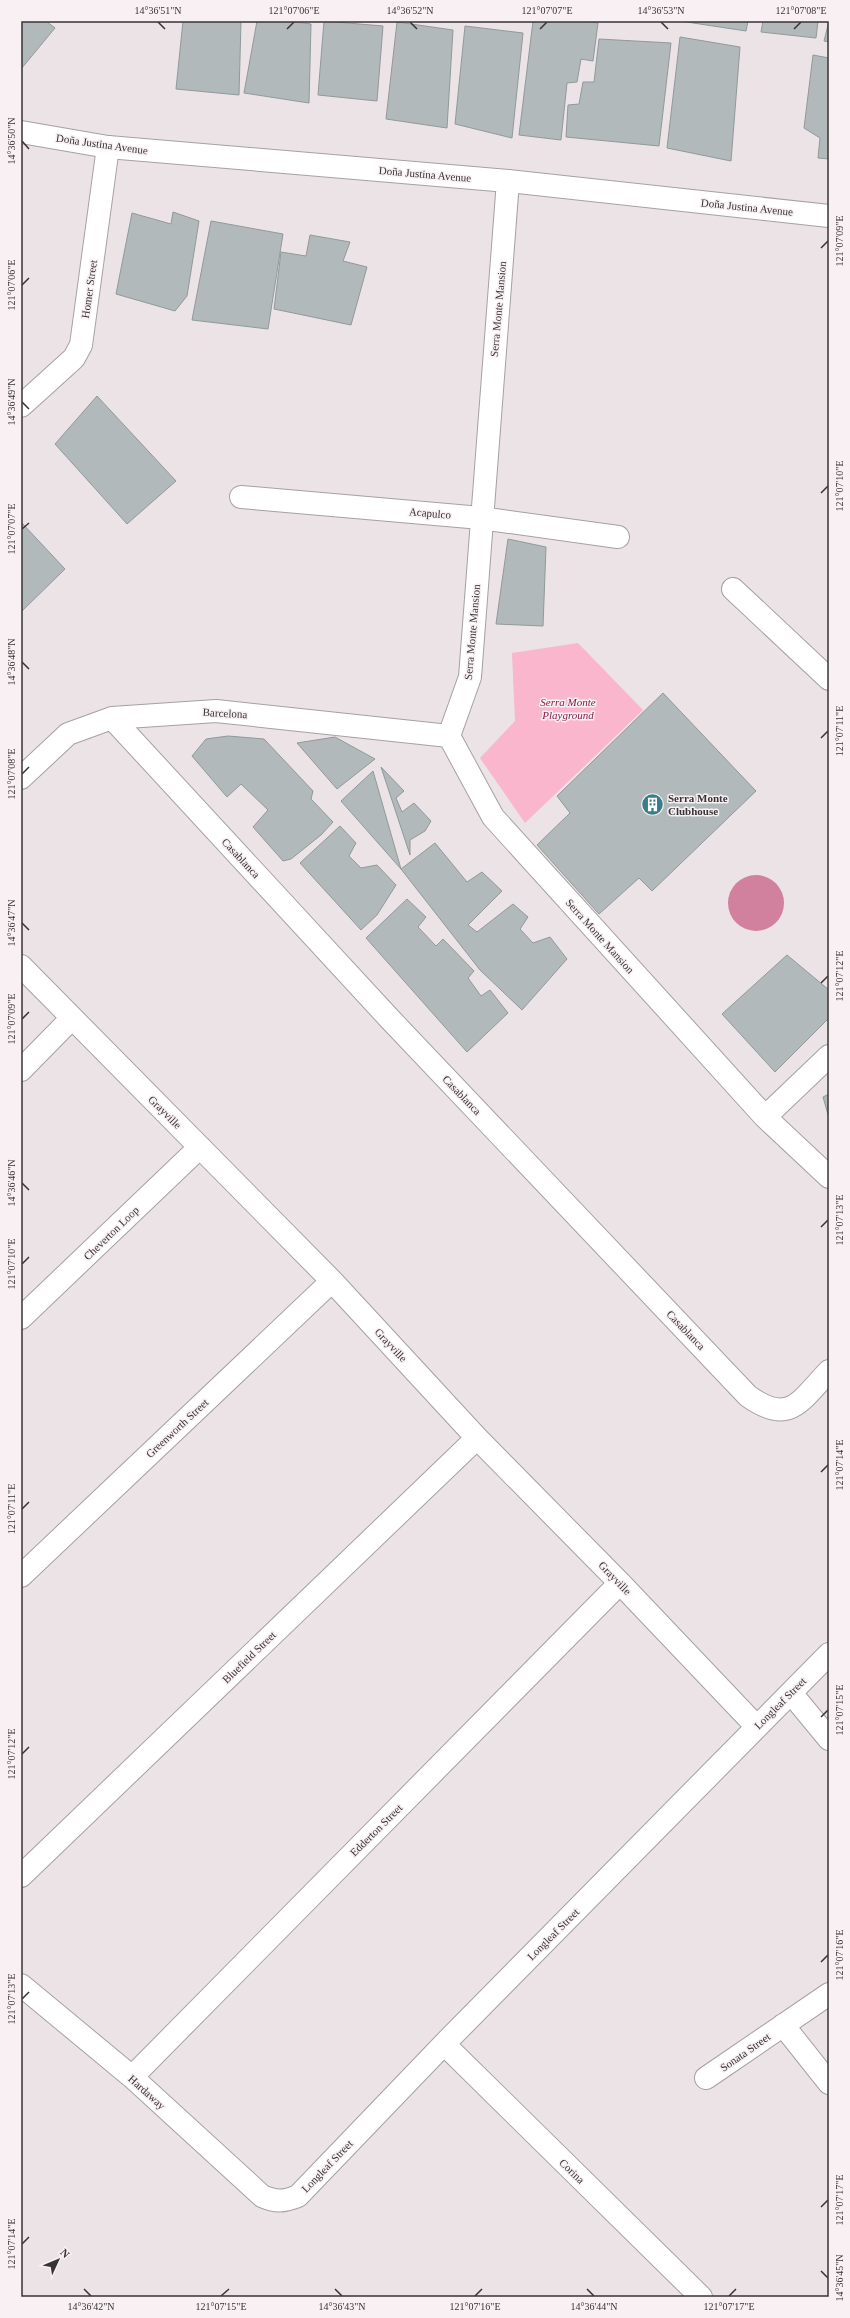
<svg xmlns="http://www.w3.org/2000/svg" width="850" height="2318" viewBox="0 0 850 2318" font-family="Georgia,serif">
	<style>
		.green { fill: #f9b6cc }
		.water { fill: #d1809d }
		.building { fill: #b1b9ba; stroke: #91999a }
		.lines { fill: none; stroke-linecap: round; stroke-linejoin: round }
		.street-casing { stroke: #a7a0a2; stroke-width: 24 }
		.secondary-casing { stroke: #a7a0a2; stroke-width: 24 }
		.street { stroke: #fff; stroke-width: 22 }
		.secondary { stroke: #fff; stroke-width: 22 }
		.ticks { fill: none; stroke: #373435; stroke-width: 1.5 }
		.labels { text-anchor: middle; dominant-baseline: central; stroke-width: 3; stroke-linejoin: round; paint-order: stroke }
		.street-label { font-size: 11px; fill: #373435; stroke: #f8f0f2 }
		.park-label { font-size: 11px; font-style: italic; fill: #81214c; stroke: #f8f0f2 }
		.poi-label { font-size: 11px; font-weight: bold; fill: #373435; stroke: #f8f0f2; text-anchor: start }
		.neatline { fill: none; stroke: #373435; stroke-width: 1.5 }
		.ticks-label { font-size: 10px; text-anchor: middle; fill: #373435 }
	</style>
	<rect width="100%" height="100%" fill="#ebe3e5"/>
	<!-- green -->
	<path class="green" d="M578,643l65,67 -118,113 -45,-65 35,-37 -3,-68z"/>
	<!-- water -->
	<path class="water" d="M728 903a28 28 0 1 1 56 0a28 28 0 1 1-56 0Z"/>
	<!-- building -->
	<path class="building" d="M21,21h25l9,7 -34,41z
		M183,21h58l-2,74 -63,-6z
		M257,21h31l23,3 -2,79 -65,-10z
		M324,21l59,5 -6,75 -59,-6z
		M533,21h53l12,2 -5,38 -12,-2 -4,23 -10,1 -6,57 -42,-5z
		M680,21h68l-2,10z
		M763,21h55l-2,17 -55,-6z
		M829,21v21l-5,-1z
		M397,22l56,8 -6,98 -61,-9z
		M465,26l58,7 -11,105 -57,-14z
		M680,37l60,10 -9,114 -64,-13z
		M599,39l72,4 -12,103 -93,-9 2,-32 11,-1 4,-22h11z
		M813,55l16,3v101l-11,-1 2,-20 -16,-10z
		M173,212l26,9 -12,75 -12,15 -59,-17 16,-81 39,11z
		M211,221l72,13 -15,95 -76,-9z
		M310,235l40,7 -7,19 24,6 -16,58 -77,-16 7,-57 25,4z
		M97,396l79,85 -49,43 -72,-80z
		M21,522l44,47 -44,43z
		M508,539l38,8 -3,79 -47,-2z
		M663,693l93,98 -104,100 -13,-13 -40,36 -62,-69 33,-32 -13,-17z
		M228,736l36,3 49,52 -2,8 22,23 -12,13 -30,24 -8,2 -30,-34 15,-17 -27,-26 -14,13 -35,-41 14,-17z
		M335,737l40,22 -38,30 -40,-46z
		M381,767l23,24 -8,7 6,14 12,-9 17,18 -6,10 -15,9v15z
		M373,771l28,98 -60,-68z
		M340,826l16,17 -7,13 12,12 16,-3 19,20 -19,30 -16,15 -61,-67z
		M435,843l32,39 15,-10 20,19 -34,34 9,7 36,-28 15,13 -8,12 13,14 17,-6 17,22 -45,51 -42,-40 -79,-101z
		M407,899l19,18 -8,10 18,19 7,-7 31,32 -6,7 13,18 9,-6 18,23 -41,39 -101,-114z
		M787,955l42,35v28l-54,54 -53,-58z
		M829,1094v24l-6,-21z"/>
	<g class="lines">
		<defs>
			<path id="street" d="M508,181l-38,496 -21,59 44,81 272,300 64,60
				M21,406l53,-48 7,-13 27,-198
				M241,497l240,21 137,19
				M733,589l96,90
				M112,718l276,299 360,379c42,30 52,5 81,-25
				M21,778l47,-44 44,-16 104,-7 233,25
				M21,966l311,315 145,157 143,145 137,144
				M21,1070l51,-52
				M765,1117l64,-61
				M21,1318l179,-171
				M21,1576l311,-295
				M791,1693l38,46
				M21,1876l456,-438
				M21,1985l111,92 130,119c13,6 22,6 36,0l146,-152 385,-390
				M783,2025l46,58
				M444,2044l257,253
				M132,2077l488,-494
				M706,2078l123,-84"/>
			<path id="secondary" d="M21,132l87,15 400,34 321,35"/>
		</defs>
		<!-- street casing -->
		<use href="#street" class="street-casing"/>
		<!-- secondary casing -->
		<use href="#secondary" class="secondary-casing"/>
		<!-- street -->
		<use href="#street" class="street"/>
		<!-- secondary -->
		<use href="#secondary" class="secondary"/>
	</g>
	<!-- ticks -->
	<path class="ticks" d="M158,22l7,7M410,22l7,7M661,22l7,7M287,29l7,-7M540,29l7,-7M794,29l7,-7M22,141l7,8M821,248l7,-7M22,285l7,-7M22,402l7,7M821,493l7,-7M22,529l7,-6M22,662l7,7M821,738l7,-7M22,774l7,-7M22,923l7,7M821,983l7,-7M22,1019l7,-7M22,1183l7,7M821,1227l7,-7M22,1264l7,-7M821,1472l7,-7M22,1509l7,-7M821,1717l7,-7M22,1754l7,-7M821,1962l7,-7M22,1999l7,-7M821,2207l7,-7M22,2244l7,-7M821,2271l7,7M84,2289l7,7M335,2289l7,7M587,2289l7,7M221,2296l8,-7M475,2296l7,-7M729,2296l7,-7"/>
	<!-- icons -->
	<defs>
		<symbol id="building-disc" viewBox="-11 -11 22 22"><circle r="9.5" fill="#377e87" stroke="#f8f0f2"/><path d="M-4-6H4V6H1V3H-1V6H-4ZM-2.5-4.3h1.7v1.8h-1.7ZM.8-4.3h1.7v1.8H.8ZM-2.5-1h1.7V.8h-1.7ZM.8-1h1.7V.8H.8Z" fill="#fff"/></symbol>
	</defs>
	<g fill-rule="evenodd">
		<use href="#building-disc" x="640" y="792" width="25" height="25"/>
	</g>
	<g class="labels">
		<!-- street labels -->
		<g class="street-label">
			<text transform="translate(102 144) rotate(8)">Doña Justina Avenue</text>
			<text transform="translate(425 174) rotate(5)">Doña Justina Avenue</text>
			<text transform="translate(747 207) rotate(6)">Doña Justina Avenue</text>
			<text transform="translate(89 289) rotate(-82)">Homer Street</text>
			<text transform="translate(498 309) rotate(-85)">Serra Monte Mansion</text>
			<text transform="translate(430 513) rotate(5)">Acapulco</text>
			<text transform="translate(472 632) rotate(-85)">Serra Monte Mansion</text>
			<text transform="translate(225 713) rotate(3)">Barcelona</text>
			<text transform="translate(241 858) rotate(47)">Casablanca</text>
			<text transform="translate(600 936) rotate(48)">Serra Monte Mansion</text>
			<text transform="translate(462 1095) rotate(46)">Casablanca</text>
			<text transform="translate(165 1112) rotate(45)">Grayville</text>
			<text transform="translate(111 1233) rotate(-44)">Cheverton Loop</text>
			<text transform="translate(686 1330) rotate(46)">Casablanca</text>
			<text transform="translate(391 1345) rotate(47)">Grayville</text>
			<text transform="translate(177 1428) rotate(-43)">Greenworth Street</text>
			<text transform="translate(615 1578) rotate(46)">Grayville</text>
			<text transform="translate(249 1657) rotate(-44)">Bluefield Street</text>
			<text transform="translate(780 1703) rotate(-45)">Longleaf Street</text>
			<text transform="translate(376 1830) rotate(-45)">Edderton Street</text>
			<text transform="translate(553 1934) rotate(-45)">Longleaf Street</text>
			<text transform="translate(745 2052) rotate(-35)">Sonata Street</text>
			<text transform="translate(147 2092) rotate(42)">Hardaway</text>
			<text transform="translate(327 2166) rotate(-46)">Longleaf Street</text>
			<text transform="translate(572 2171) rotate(44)">Corina</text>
		</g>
		<!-- park labels -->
		<g class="park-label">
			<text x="568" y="702">Serra Monte<tspan x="568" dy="13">Playground</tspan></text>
		</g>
		<!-- poi labels -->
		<g class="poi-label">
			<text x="668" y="798">Serra Monte<tspan x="668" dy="13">Clubhouse</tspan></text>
		</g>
	</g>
	<!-- border -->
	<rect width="850" height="2318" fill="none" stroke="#f8f0f2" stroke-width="44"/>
	<!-- north arrow -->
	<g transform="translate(58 2260) rotate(46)" stroke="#f8f0f2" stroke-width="3" paint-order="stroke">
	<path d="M0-3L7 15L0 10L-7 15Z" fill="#373435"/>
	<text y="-6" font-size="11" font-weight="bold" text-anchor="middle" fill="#373435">N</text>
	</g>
	<rect x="22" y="22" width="806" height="2274" class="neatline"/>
	<g class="ticks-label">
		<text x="158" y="14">14°36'51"N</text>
		<text x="294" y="14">121°07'06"E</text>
		<text x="410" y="14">14°36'52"N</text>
		<text x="547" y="14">121°07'07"E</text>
		<text x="661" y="14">14°36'53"N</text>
		<text x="801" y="14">121°07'08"E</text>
		<text transform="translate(11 141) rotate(-90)" y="4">14°36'50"N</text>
		<text transform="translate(839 241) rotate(-90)" y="4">121°07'09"E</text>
		<text transform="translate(11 285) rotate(-90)" y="4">121°07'06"E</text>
		<text transform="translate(11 402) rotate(-90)" y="4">14°36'49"N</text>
		<text transform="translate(839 486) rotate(-90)" y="4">121°07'10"E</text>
		<text transform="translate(11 529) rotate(-90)" y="4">121°07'07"E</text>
		<text transform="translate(11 662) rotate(-90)" y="4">14°36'48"N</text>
		<text transform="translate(839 731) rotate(-90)" y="4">121°07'11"E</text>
		<text transform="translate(11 774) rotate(-90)" y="4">121°07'08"E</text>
		<text transform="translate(11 923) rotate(-90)" y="4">14°36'47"N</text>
		<text transform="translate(839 976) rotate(-90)" y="4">121°07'12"E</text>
		<text transform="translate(11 1019) rotate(-90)" y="4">121°07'09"E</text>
		<text transform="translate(11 1183) rotate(-90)" y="4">14°36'46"N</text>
		<text transform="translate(839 1220) rotate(-90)" y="4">121°07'13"E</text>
		<text transform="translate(11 1264) rotate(-90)" y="4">121°07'10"E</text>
		<text transform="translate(839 1465) rotate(-90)" y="4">121°07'14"E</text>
		<text transform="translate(11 1509) rotate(-90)" y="4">121°07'11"E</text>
		<text transform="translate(839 1710) rotate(-90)" y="4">121°07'15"E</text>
		<text transform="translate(11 1754) rotate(-90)" y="4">121°07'12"E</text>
		<text transform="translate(839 1955) rotate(-90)" y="4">121°07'16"E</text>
		<text transform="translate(11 1999) rotate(-90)" y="4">121°07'13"E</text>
		<text transform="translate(839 2200) rotate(-90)" y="4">121°07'17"E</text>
		<text transform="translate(11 2244) rotate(-90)" y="4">121°07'14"E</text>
		<text transform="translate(839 2278) rotate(-90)" y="4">14°36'45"N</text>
		<text x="91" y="2310">14°36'42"N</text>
		<text x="221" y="2310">121°07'15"E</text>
		<text x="342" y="2310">14°36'43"N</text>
		<text x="475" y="2310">121°07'16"E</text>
		<text x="594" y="2310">14°36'44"N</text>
		<text x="729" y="2310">121°07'17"E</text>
	</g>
</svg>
